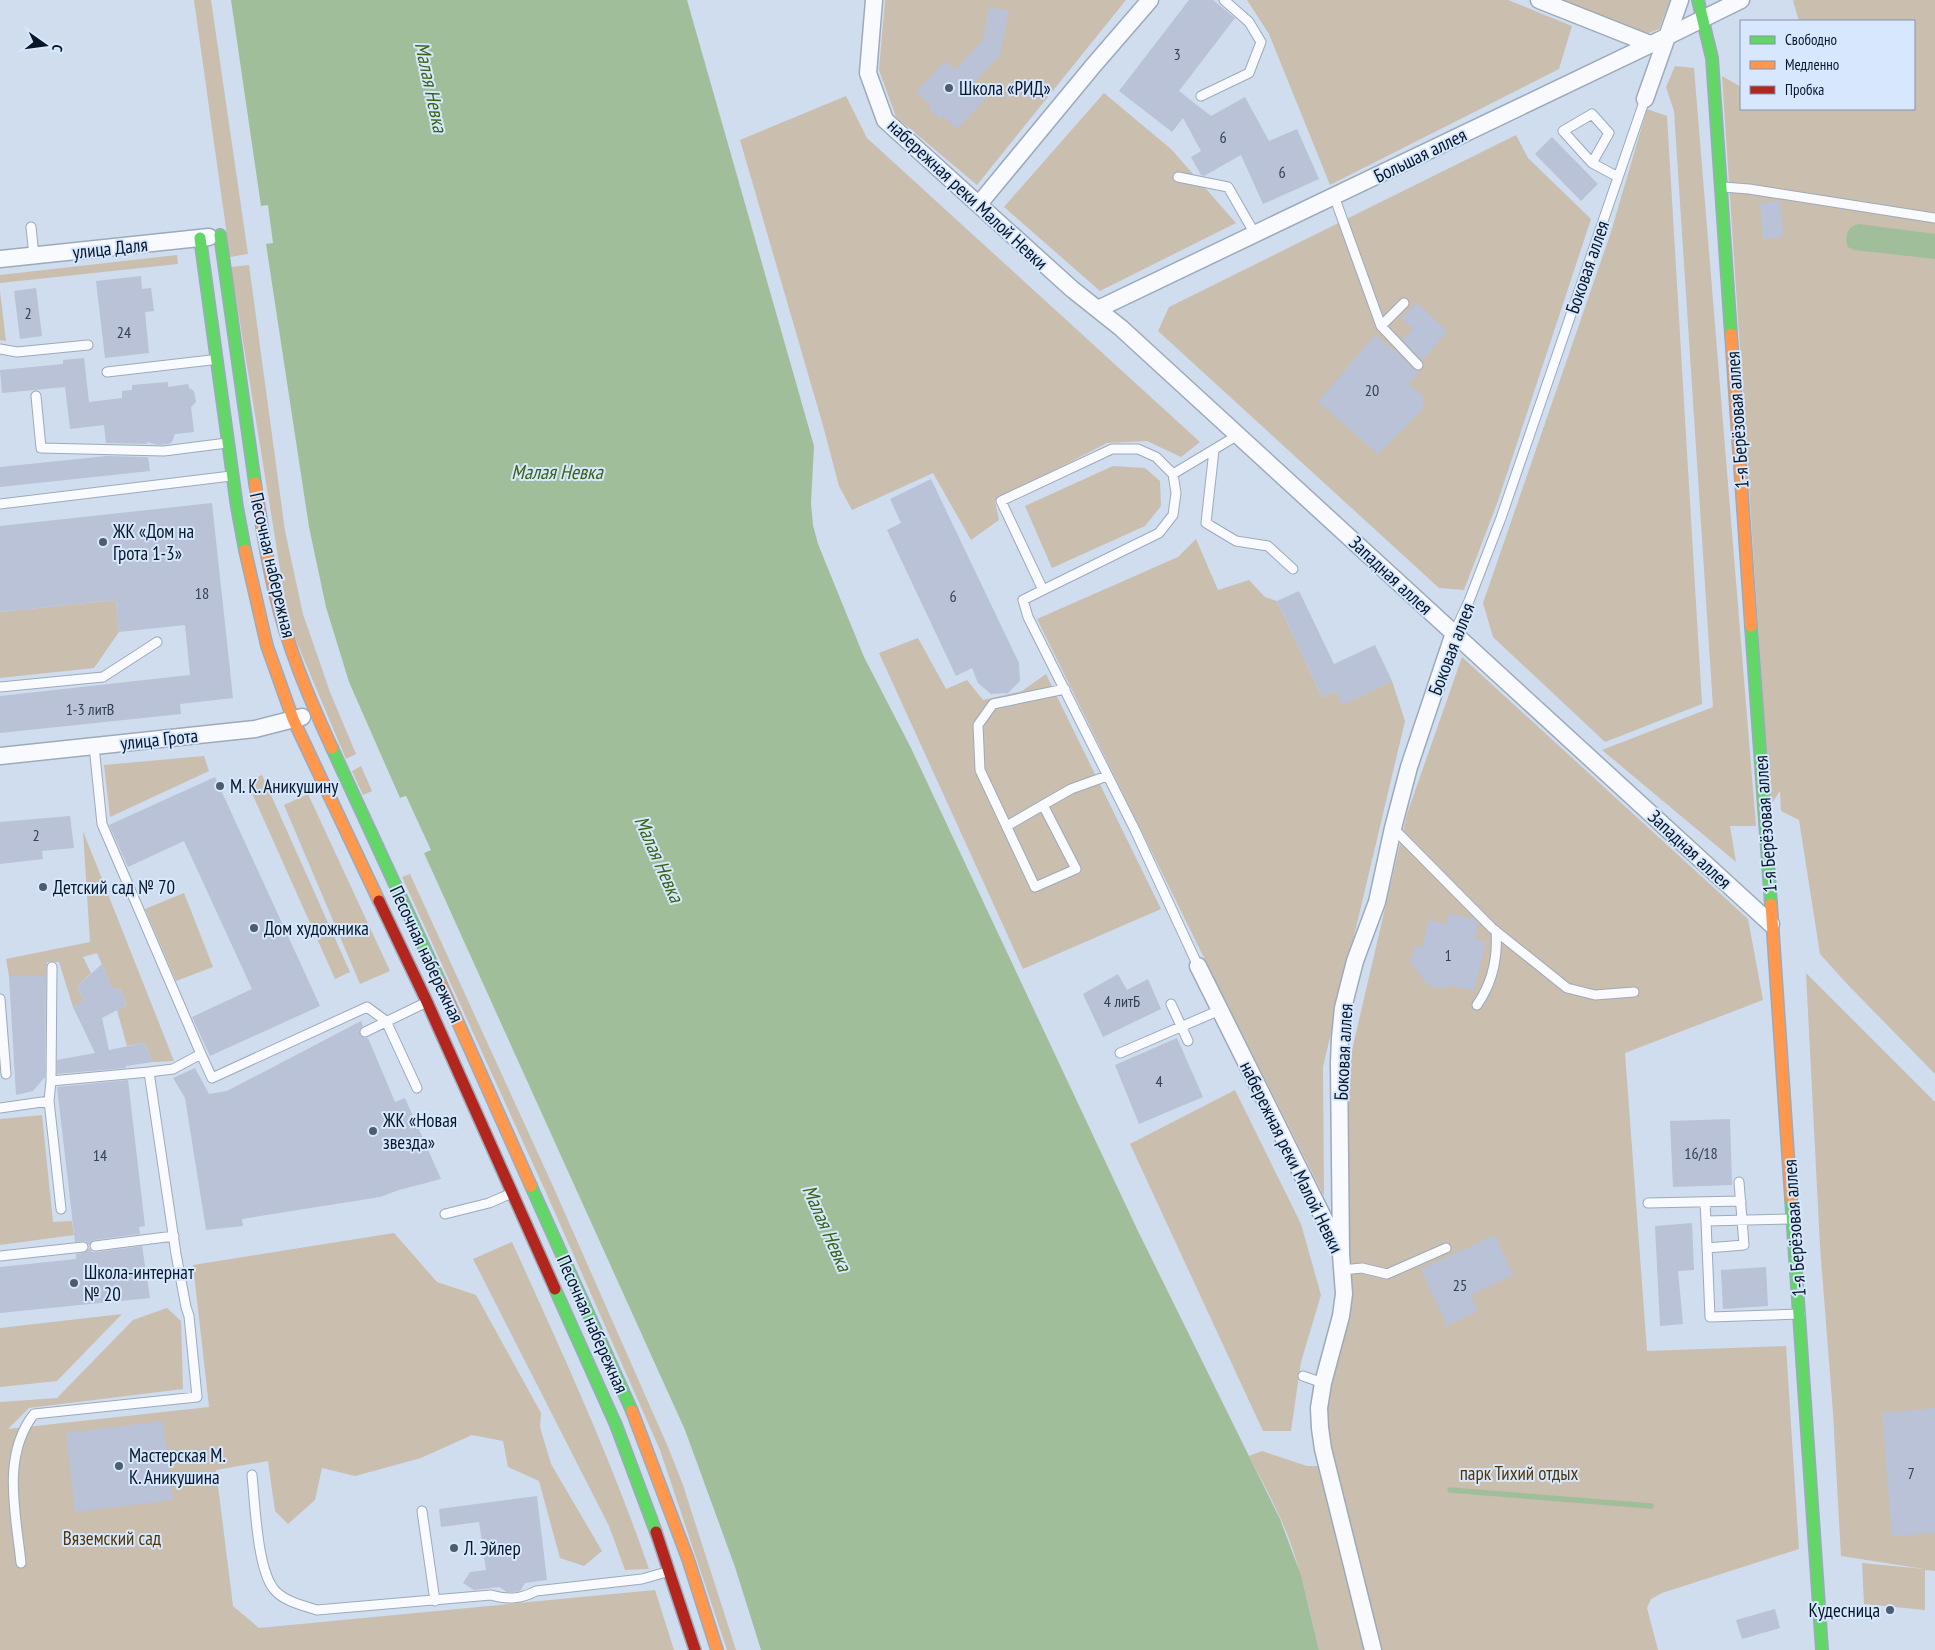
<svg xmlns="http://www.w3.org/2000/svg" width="1935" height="1650" viewBox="0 0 1935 1650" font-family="'PT Sans Narrow',sans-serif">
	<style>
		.green { fill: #cabeaf }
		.water { fill: #a1be9b }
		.pier { fill: #cfddef }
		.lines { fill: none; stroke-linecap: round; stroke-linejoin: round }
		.stream { stroke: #a1be9b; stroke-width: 5.5 }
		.building { fill: #b9c2d6 }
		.lane-casing { stroke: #9caabb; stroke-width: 11 }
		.street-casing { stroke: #9caabb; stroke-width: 19 }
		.fast-casing { stroke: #9caabb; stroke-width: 14 }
		.slow-casing { stroke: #9caabb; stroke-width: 14 }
		.jam-casing { stroke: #9caabb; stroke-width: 14 }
		.lane { stroke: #f8fafd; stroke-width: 9 }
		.street { stroke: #f8fafd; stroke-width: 16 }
		.fast { stroke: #63d668; stroke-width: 11 }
		.slow { stroke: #ff974d; stroke-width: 11 }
		.jam { stroke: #b3261e; stroke-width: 11 }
		.poi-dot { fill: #4d5c6e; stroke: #d7e8fe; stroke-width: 2 }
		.labels { text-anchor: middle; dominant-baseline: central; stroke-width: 4; stroke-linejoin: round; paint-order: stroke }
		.number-label { font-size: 16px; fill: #344154 }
		.poi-label { font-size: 19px; fill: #071629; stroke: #d7e8fe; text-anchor: start }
		.street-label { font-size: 19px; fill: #071629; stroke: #d7e8fe }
		.park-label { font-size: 19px; fill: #513504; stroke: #d7e8fe }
		.water-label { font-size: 20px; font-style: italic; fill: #386411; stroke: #d7e8fe }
	</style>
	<rect width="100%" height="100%" fill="#cfddef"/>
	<!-- green -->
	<path class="green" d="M194,0h17l37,254 -18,3z
		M885,0h241l-149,185 -81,-68 -17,-47z
		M1247,0h261l64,26 -13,43 -229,116 -61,-151z
		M1563,0h107l-11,29 -13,5z
		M1794,0h141v1074l-87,-89 -28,-31 -21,-134 -18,-9 -1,-20 -10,15 -48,-730 19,11v22h173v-88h-115l-6,-20z
		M1675,66l19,2 62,758h-26l6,36 -134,-112 111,-43 -39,-596 -8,-24z
		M1104,93l67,56 65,74 -136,68 -96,-84z
		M846,96l21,42 333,304 -19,15 -34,-16 -40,2 -112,58 4,19 -28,20 -38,-67 -81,37 -13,-24 -17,-64 -82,-282z
		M1647,109l20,7 35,588 -97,38 -112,-105 -10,-34 128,-371z
		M1516,135l12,23 63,61 -93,282 -34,89 -25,-2 -281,-257 11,-24z
		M177,255l1,9 -178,19v-8z
		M249,265l36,266 18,83 27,78 26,62 -10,5 -57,-135 -58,-357z
		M0,291l6,50 -6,-1z
		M1113,466l32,2 15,13 1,25 -16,20 -93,42 -27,-62z
		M1196,539l22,51 31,-10 16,17 12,4 45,96 14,-6 7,13 49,-23 13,40 -82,346 1,129 -111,-220 -176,-357 141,-62z
		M116,600l3,32 -25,36 -94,10v-66z
		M918,638l28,51 21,-9 16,20 39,-9 24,-17 115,235 -138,60 -144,-316z
		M1462,657l286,262 15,81 -138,53 22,298 139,-5 13,203 -137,44 -11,6 -4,9 11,42h-277l-53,-208 -2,-40 10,-46 10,-264 6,-42 55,-236z
		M204,756l5,15 -99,46 -6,-52z
		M361,766l11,25 -9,4 -11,-24z
		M262,775l88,197 -15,7 -88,-197z
		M308,794l82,177 -30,13 -76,-179z
		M83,831l91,230 -21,1 -9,-19 -17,3 -10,-36 10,-5 -7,-17 -7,2 -16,-37 -14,4 8,16 -14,13 7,14 -11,7 -14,-45h-12l-1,14h-37l-3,-17 84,-17z
		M410,874l142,310 116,263 15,38 53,165h-9l-67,-200 -116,-262 -142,-311z
		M184,893l29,74 -37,14 -31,-72z
		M1806,973l129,129v469l-10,-1v40l-61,-6 -2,-41 62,6 -83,-13 -8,-143 -13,-167z
		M1235,1090l66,134 20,71 -20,67 -10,69h-28l-133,-287z
		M42,1115l11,107 19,-1 2,14 -74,10v-126z
		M394,1233l43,49 39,13 65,118 -1,14 11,37 51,87 -18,15 -24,-8 -21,-77 -31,-14 -5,-26 -31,-6 -51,23 -66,18 -33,-8 -7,32 -27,24 -13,-13 -7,-50 -52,9 17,136 26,22 396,-38 19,60h-674v-248l57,-4 76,-78 34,-12 14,13 2,68 -154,19 -21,21 201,-22 -16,-142z
		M512,1242c49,108 98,214 137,327l-24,1 -16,-44 -136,-267z
		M122,1314l-65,67 -57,6v-59z
		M1262,1451l45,15h11l47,184h-46c-8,-33 -15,-67 -26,-100 -11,-33 -28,-63 -44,-94z"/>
	<!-- water -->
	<path class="water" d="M231,0h456l127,446 -3,57 2,22 5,19 46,113 47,91 226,481 143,290 21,56 18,75h-558l-26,-83 -50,-137 -261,-577 6,-3 -24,-54 -6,2 -51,-116 -23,-75 -17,-80 -43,-283 7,-1 -5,-38 -7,1z
		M1859,224l76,10v25l-81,-9 -6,-3c-4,-11 -1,-21 11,-23z"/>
	<!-- pier -->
	<path class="pier" d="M406,796l25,54 -7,3 -1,-2 4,-3 -22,-49 -4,2 -1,-3z"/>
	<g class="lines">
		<!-- stream -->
		<path class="stream" d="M1450,1490l201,16"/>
	</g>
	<!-- building -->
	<path class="building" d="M1189,0h24l22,18 -56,73 32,25 34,-19 24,44 28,-12 22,50 -56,25 -22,-49 -37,21 -3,-1 -10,-18 10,-6 -18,-33 -11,14 -53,-41z
		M989,7l20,4 -9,44 -27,29 14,13 -30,32 -14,-13 -3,3 -12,-10 3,-3 -15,-14 29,-31 10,9 28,-30z
		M1552,137l46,47 -17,17 -46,-47z
		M1780,201l3,36 -20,2 -3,-36z
		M141,276l1,13 9,-1 3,23 -9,1 4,41 -44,5 -9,-77z
		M36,288l6,48 -22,3 -6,-48z
		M1417,303l30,28 -25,30 -19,-21 10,-12 -12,-9z
		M1375,335l19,16 1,-2 18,20 6,3 -10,12 14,12v13l-45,45 -60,-52z
		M84,358l5,44 33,-4v-7l10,-1v-5l36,-3v5l20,-3 1,4 5,3 2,11 -5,5 3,25 -19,2 -3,8 -4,2 -10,1 -11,-3v2l-41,-1 -2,-18 -34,4 -5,-42 -63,6 -2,-23 63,-6v-4z
		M107,456l41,1 2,14 -150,16v-20z
		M931,479l88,184 1,18 -12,12 -17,1 -13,-11 -6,-15 -16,8 -69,-146 14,-7 -11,-24z
		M212,503l21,195 -53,6 1,10 -181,19v-37l190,-21 -5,-50 -66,7 -3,-32 -116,12v-86z
		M1299,591l35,73 41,-19 17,36 -50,24 -6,-14 -14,6 -45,-96z
		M215,777l105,229 -110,50 -18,-39 60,-28 -68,-148 -56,26 -19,-42z
		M70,816l4,32 -32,3 1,8 -43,5v-42z
		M1449,913l27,7 2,3 -3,16 11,3 -12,49 -24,-6 -8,4 -14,-4 -18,-23 5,-17 7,2 7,-27 17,4z
		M102,964l11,26 7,-2 7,17 -25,13 7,32 35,-7 9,19 -27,4v2l-69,6v-14l38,-7 -22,-46 11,-7 -7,-14z
		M1118,974l9,16 21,-11 13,30 -58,28 -20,-43z
		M9,976h37l-1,101 -12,14 -17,4z
		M361,1021l2,5 -3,3v6l4,3h4l27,64 10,-4 36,81 -42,11 -19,7 -138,22 1,7 -37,4 -21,-132 -12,-20 22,-10 14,26 18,-3z
		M1177,1038l26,59 -64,27 -24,-59z
		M128,1080l17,146 -6,1 1,7 -46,6 -5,5 -4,-4 -10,1 -18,-155z
		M1730,1119l2,66 -59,2 -3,-66z
		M1692,1223l2,47 -16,1 5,53 -23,2 -5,-100z
		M1495,1235l18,40 -42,20 7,16 -31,15 -26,-57z
		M142,1246l8,52 -150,15v-46l76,-8v-5l10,-2 3,-4 3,4h4z
		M1766,1267l2,39 -45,3 -2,-39z
		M1935,1408v125l-43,3 -10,-123z
		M163,1421l10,79 -98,12 -9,-79z
		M537,1496l10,84 -22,3 -5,8 -6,1h-7l-8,-5 -25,3 -11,-7 7,-11 16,-2 -7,-48 -38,5 -2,-18z
		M1775,1609l5,19 -38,11 -6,-19z"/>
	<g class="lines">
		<defs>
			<path id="lane" d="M1201,96l48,-23 12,-31 -12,-20 -25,-22
				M1592,163l17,-30 -17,-19 -29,17 29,32 26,14
				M1178,177l50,10 27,47
				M1723,187l26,2 186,29
				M1334,196l47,130 37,39
				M31,227l3,29
				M1381,326l23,-23
				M0,349l17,3 71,-7
				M107,372l104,-12
				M36,396l5,52 123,3 63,-8
				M1214,450l-8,73 30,18 32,5 25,23
				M1173,474l-17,-17 -18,-8h-26l-111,52 42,89 116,-57 14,-18 3,-22 -3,-19 65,-39
				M0,504l231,-28
				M1043,590l-20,10 5,17 107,213 63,136
				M1454,633l15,-32 32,-83 144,-419
				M0,687l103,-10 54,-35
				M1065,689l-72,15 -15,21 2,45 55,117 41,-18 -33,-64 28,-16 36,-13
				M1007,826l36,-21
				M1393,828l99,100 75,60 28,7 39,-3
				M0,999l6,75
				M1171,1004l17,37
				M1477,1005c16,-23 21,-47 19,-74
				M365,1032l62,-30
				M1120,1053l100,-43
				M201,1054l11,24 155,-71 19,14 31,67
				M51,1081l1,-114
				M49,1101l12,108
				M0,1108l49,-7 2,-20 98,-9
				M1705,1202l1,19
				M1648,1203l93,-2
				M445,1214l44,-11 23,-10
				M1791,1219l-85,2 4,96 90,-3
				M95,1246l79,-10
				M1707,1248l37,-3 -5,-63
				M0,1256l83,-9
				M1342,1270l20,-2 25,6 59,-26
				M1303,1376l20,7
				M252,1475c3,28 5,91 21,113 9,13 29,17 44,22l174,-15c17,5 30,4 45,-4l106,-12 28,-8
				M422,1511l13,90
				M21,1563c-5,-49 -20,-107 13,-149l163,-17 -8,-81 -3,-9 -10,-53 -27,-182 24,-3 28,-15 -99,-230 -8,-78"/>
			<path id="street" d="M874,0l-6,73 17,47 187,169 49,39 650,596
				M1539,0l111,44
				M1645,99l35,-99
				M979,204l114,-138 57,-66
				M0,259l209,-22
				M1098,309l568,-272 75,-37
				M0,756l255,-27 47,-12
				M1198,966l141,283
				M1373,1650l-50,-201 -3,-21 -1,-20 4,-25 18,-67 3,-22 -3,-40 -2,-191 1,-25 3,-30 12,-47 22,-59 16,-74 16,-61 45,-134"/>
			<path id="fast" d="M1698,0l14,58 19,276
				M220,235l35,248
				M200,238l37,269 8,43
				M1751,626l20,278
				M332,748l108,234
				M531,1186l101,225
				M1791,1198l31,452
				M555,1289l61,136 40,107"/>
			<path id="slow" d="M1731,334l20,292
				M255,483c6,36 11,74 20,110 12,53 34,105 57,155
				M245,550l22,96 26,73 86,182
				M1771,904l20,294
				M440,982l91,204
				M632,1411l56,148 29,91"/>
			<path id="jam" d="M379,901l48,101 128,287
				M656,1532l39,118"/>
		</defs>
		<!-- lane casing -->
		<use href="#lane" class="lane-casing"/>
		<!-- street casing -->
		<use href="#street" class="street-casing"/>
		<!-- fast casing -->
		<use href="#fast" class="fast-casing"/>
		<!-- slow casing -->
		<use href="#slow" class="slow-casing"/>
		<!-- jam casing -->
		<use href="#jam" class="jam-casing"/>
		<!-- lane -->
		<use href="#lane" class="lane"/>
		<!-- street -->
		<use href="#street" class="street"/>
		<!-- fast -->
		<use href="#fast" class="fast"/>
		<!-- slow -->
		<use href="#slow" class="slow"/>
		<!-- jam -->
		<use href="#jam" class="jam"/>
	</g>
	<!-- markers -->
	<g class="poi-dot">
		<circle cx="949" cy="88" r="5"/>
		<circle cx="103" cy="542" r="5"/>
		<circle cx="220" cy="786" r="5"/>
		<circle cx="43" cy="887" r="5"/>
		<circle cx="254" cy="928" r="5"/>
		<circle cx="373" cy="1131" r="5"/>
		<circle cx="74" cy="1283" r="5"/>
		<circle cx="119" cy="1466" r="5"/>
		<circle cx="454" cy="1548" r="5"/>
		<circle cx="1890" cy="1610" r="5"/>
	</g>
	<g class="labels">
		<!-- number labels -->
		<g class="number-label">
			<text x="1177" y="54">3</text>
			<text x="1223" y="137">6</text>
			<text x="1282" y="172">6</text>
			<text x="28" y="313">2</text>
			<text x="124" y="332">24</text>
			<text x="1372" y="390">20</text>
			<text x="202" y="593">18</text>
			<text x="953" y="596">6</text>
			<text x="90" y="709">1-3 литВ</text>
			<text x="36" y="835">2</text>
			<text x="1448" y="955">1</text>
			<text x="1122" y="1001">4 литБ</text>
			<text x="1159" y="1081">4</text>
			<text x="1701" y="1153">16/18</text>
			<text x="100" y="1155">14</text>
			<text x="1460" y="1285">25</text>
			<text x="1911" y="1473">7</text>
		</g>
		<!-- poi labels -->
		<g class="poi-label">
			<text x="959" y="88">Школа «РИД»</text>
			<text x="113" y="531">ЖК «Дом на<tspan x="113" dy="22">Грота 1-3»</tspan></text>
			<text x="230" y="786">М. К. Аникушину</text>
			<text x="53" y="887">Детский сад № 70</text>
			<text x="264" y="928">Дом художника</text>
			<text x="383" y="1120">ЖК «Новая<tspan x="383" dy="22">звезда»</tspan></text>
			<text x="84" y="1272">Школа-интернат<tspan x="84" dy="22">№ 20</tspan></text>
			<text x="129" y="1455">Мастерская М.<tspan x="129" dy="22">К. Аникушина</tspan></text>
			<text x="464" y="1548">Л. Эйлер</text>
			<text x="1880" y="1610" text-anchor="end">Кудесница</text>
		</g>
		<!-- street labels -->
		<g class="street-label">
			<text transform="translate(1420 155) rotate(-26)">Большая аллея</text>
			<text transform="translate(968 194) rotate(43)">набережная реки Малой Невки</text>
			<text transform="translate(110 248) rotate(-6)">улица Даля</text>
			<text transform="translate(1587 267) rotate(-71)">Боковая аллея</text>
			<text transform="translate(1737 420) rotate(-94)">1-я Берёзовая аллея</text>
			<text transform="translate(273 565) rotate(77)">Песочная набережная</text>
			<text transform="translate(1391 575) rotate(43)">Западная аллея</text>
			<text transform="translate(1451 649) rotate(-69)">Боковая аллея</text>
			<text transform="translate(159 739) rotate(-6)">улица Грота</text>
			<text transform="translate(1765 824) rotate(-94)">1-я Берёзовая аллея</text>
			<text transform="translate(1690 849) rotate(43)">Западная аллея</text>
			<text transform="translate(427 954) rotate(65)">Песочная набережная</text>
			<text transform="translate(1343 1052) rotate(-87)">Боковая аллея</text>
			<text transform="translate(1292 1157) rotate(64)">набережная реки Малой Невки</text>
			<text transform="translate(1794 1228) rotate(-94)">1-я Берёзовая аллея</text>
			<text transform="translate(593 1324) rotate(66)">Песочная набережная</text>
		</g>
		<!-- park labels -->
		<g class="park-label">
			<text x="1519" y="1473">парк Тихий отдых</text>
			<text x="112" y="1538">Вяземский сад</text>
		</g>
		<!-- water labels -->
		<g class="water-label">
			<text transform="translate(431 87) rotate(78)">Малая Невка</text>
			<text x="557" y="472">Малая Невка</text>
			<text transform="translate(659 859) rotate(66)">Малая Невка</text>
			<text transform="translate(827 1228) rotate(66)">Малая Невка</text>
		</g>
	</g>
	<!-- legend -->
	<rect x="1740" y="20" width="175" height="90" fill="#d7e8fe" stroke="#8494a9"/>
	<rect x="1750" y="36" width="25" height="8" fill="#63d668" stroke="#8494a9"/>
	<text x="1785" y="45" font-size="15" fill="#071629">Свободно</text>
	<rect x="1750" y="61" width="25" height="8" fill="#ff974d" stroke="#8494a9"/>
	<text x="1785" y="70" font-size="15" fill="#071629">Медленно</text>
	<rect x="1750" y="86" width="25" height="8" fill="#b3261e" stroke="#8494a9"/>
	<text x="1785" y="95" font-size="15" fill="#071629">Пробка</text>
	<!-- north arrow -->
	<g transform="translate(45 45) rotate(104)" stroke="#d7e8fe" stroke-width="4" paint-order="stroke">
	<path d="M0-4L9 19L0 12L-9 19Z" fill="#071629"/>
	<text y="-8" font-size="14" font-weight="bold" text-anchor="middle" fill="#071629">С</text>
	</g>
</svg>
